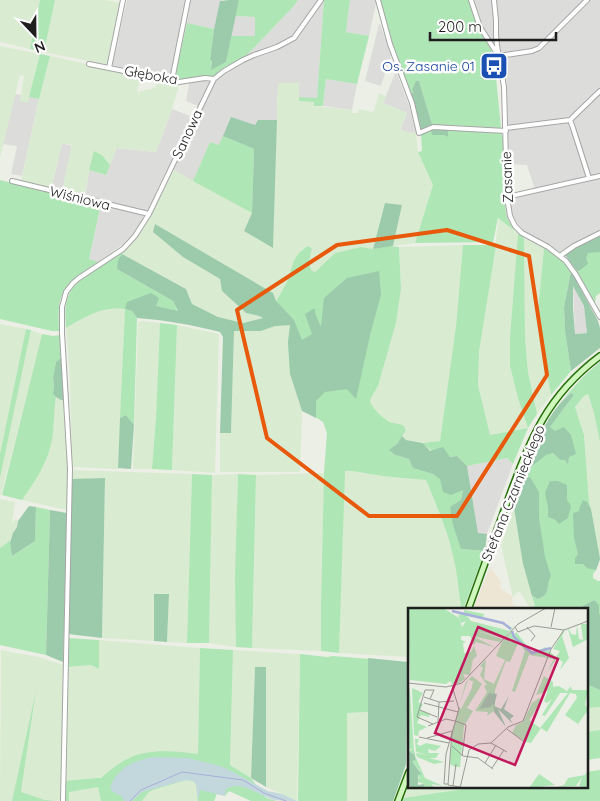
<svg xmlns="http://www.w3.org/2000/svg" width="600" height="801" viewBox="0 0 600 801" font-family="Quicksand,sans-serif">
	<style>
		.residential { fill: #dcdcdb }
		.commercial { fill: #eee6d5 }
		.farmland { fill: #d9ecd1 }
		.grass { fill: #aee6b5 }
		.forest { fill: #9ccbac; fill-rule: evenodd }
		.wetland { fill: #c3d8dc }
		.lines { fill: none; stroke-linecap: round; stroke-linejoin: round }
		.stream { stroke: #a8afda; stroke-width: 1 }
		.street-casing { stroke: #a5a5a5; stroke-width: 6 }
		.secondary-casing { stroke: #266f0b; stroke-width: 8 }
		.street { stroke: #fff; stroke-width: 4 }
		.secondary { stroke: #cff6bc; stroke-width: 5 }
		.marked { fill: none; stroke: #e8590c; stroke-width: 4; stroke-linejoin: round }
		.labels { text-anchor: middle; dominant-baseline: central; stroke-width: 5; stroke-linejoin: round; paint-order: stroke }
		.transit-label { font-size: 14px; fill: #164399; stroke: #fff; text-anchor: end }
		.street-label { font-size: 14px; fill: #1e1e1e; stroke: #fff }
		.inset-river { fill: none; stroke: #a8afda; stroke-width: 2.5 }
		.inset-road { fill: none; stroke: #9a9b95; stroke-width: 1 }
		.view { fill: #c2185b; fill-opacity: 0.15; stroke: #c2185b; stroke-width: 2.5 }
		.inset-edge { fill: none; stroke: #1e1e1e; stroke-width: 2.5 }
	</style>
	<rect width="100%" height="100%" fill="#ecefe5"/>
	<!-- residential -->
	<path class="residential" d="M127,0h94l-7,29 -27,-6 -13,56 -62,-14z
		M298,0h26l-7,99 -18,-2v-14l-22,14v23h-19l-3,5 -36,20 -9,-3 -17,39 -25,-14 -21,44 -62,-14 4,-27 17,5 10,-27 40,4 16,-43 21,8 5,-11 -12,-5 4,-22 61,-28 42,-44z
		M350,0h25l1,3 -7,33 -23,-4z
		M474,0h126v236l-25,12 -10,7 -42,-25 -6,-7 -6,-12 -2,-13 26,-8 -8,-25 -18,-1 -3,-103 -22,-32z
		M235,16l20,1v20l-24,-1z
		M379,24h1l11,31 -10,31 -16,-5z
		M396,71l13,35 7,27 -10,-1 -6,-2 7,-17 -24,-10z
		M326,79l31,5 -5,26 -29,-4z
		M15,94l24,5 -17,77 -11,-2 6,-28 -14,-2z
		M62,143l10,3 -10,45 -11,-2z
		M101,204l43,11 -1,4 -10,15 -10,10 -25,18 -9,-2z
		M573,285l11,21 3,27 -12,1z
		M507,458l6,6 -26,70h-9l-11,-68z"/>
	<!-- commercial -->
	<path class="commercial" d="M490,567l10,13 1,9 11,7 1,8 8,6h-48z"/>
	<!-- farmland -->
	<path class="farmland" d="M0,0h40l-10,49 -30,-7z
		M55,0h51l14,3 -12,62 -64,-13z
		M0,46l40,8 -12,49 -8,-2 4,-25 -4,-1 -20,83z
		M50,56l92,20 -5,16 18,-4 3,-8 21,5 -7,24 -16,43 -39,-4 -7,17 -8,-10 -8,-4 -10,45 -22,-5 10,-46 -10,-2 -11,46 -30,-7 18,-83z
		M278,83h21v18l15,1v4l38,4v3h6l1,-4 13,3 2,-2 5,-17 7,3 -3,7 24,10 -7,16 6,3 10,1 2,19 15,33 -18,58 -22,3 9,-41 -17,-2 -12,46 -12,-2 -26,6 -20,19 -4,-2 -2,-8 3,-14 -6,-2 -7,7 -5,7 -7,22 -11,19 -4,-8 -117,-69 -2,8 30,25 37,22 2,12 24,22 13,3 4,2 -20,5 -25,-6 -26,-13 -6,-15 -64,-35 16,-17 16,-28 20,-39 78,43 -8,18 28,16z
		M499,219l19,14 -8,104v29l8,32 10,30 -38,7 -12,-50 1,-32z
		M524,238l20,10 -6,63 5,41 8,43 -14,19 -9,-42 -3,-34z
		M463,245l-7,81 -16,115 -13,2 -21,-3 -4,-4 4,-6 -3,-5 -14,-3 -11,-9 -7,-9 -1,-4 8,-14 18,-63 5,-34 -2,-42z
		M118,308l7,1 -7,160 -46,-2 -2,-91 -4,-48 26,-15z
		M142,321l18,2 -4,94 -4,52h-19l5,-147z
		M0,324l26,5 -26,125z
		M177,325l42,9 -4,139 -43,-3z
		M290,325l-2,17 2,32 12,37 -2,61h-80v-39h11l3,-102h27l14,-5z
		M31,330l11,4 -41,161h-1v-17z
		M587,393l7,20 6,29v117l-11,-58 -5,-66 -9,-28z
		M56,397l8,3 4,68 -1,42 -45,-10 22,-37 10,-38v-13z
		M71,470l121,4 -5,169 -20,-1 2,-48h-15v47l-52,-3 3,-159h-33z
		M350,470l14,4 62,6 13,30 16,51 4,33 3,16h-53v47l-70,-4 5,-182z
		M324,473l-3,131v47l-69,-3 4,-173z
		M238,474l-2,173 -27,-4 3,-168z
		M0,499l15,3 -3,21 4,-4 2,2 -1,6 -6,13 -11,8z
		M514,508l11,64 11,34 -6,2 -10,-16 -4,1 -3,5 -12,-53z
		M99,640l101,8 -2,107 -19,-3 -52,7 -10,6 -16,13h-4l-33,3 3,-114 24,-2 8,4z
		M1,650l37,7 25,8 -2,135h-16l-24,-8 14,-92 -23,101h-12z
		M233,650l67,4 -3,147 -31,-14v-120h-11l-4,111 -21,-13z
		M600,707v23l-14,2v-24z
		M369,712l-1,89h-21v-88z
		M186,780l7,1 3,3 2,17h-56l7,-9 4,-2z
		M409,785v2h69l-75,11 4,-12z
		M98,787l3,14h-32l-1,-9z"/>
	<!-- grass -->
	<path class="grass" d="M40,0h15l-11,52 -14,-3z
		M239,0h59l-5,7 -42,44 -10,8 -30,18 -30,4 -7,-1 13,-57 27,6 -4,31 2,1 -1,8 15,-7 5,-26h24v-19l-20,-1z
		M324,0h26l-4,32 23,4 -12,48 -31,-5 -3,27h-9v-4l-15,-1v-4l18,1z
		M379,0h90l12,34 10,15 3,16h-1l1,2h1l6,61 -69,-4 -13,-43 -5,12h-4l-19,-50z
		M40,54l10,2 -11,43 -10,-2z
		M431,129l2,6h10l5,2v-8l52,3c10,11 1,66 7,85 2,5 5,10 8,14l-17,-13 -5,24 -78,1 18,-58 -15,-33 4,-1 -1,-16z
		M223,136l31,13 -2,64 -59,-32 17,-39 9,3z
		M94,151l8,4 8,10 -4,10 -17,-5z
		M0,180l101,24 -12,55 9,3c-18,12 -37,22 -39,46 -1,7 0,16 0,23h-7l-52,-12z
		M518,233l6,5 1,100 3,34 9,42 -9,14 -15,36 -6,-6 -40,8 -10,-10c-13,3 -25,-3 -34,-13l17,-2 16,-115 7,-81h33l-17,107 -1,33 12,50 38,-7 -10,-30 -8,-32v-29z
		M307,246l5,2 -3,14 2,8 4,2 20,-19 26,-6 12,2 16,-3 10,1 2,42 -5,34 -18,63 -8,14 1,4 7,9 11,9 14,3 3,5 -9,14 -7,7 5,4 14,4 5,9 19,6 30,16 -2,10v49l24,2 -22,59h-1c-4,-17 -4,-34 -8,-50 -6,-28 -17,-54 -28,-80 -19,-2 -38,-3 -57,-6 -8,-1 -16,-4 -24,-3l-6,182 -18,-2v-47l3,-132 3,-39 -4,-11 -12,-8 -21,-40 -2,-32 2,-17 -15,1 -1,-21 13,-23 7,-22 5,-7z
		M544,248c11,6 19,13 27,23l-7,36 1,24 6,40 -20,24 -8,-43 -5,-41z
		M127,250l-5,4 -5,15 56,32 5,11 -23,-6 -30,3 7,2 5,7 -3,107 -8,-10 -6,3 5,-109c-23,-3 -40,8 -59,19 -1,-13 -2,-28 6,-39 8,-11 42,-31 55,-39z
		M588,252h12v41l-4,3 -1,7 -18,-32h2z
		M160,323l17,2 -5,145 -20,-1 4,-52z
		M26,329l5,1 -31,148v-24z
		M42,334l11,2 7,-1 1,23 -5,4 -3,16 1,7 -1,9 3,3c-3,17 -1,35 -6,51 -5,19 -17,36 -28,52l-20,-5z
		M600,362v80l-6,-29 -6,-19 -4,2 -9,11 9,28 5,66 11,58 -4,11 -3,4v4l5,3h2v33h-1l-5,-14 -15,8v2h-47l-2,-2 5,-2 -3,-10 6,3c6,-2 9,-5 10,-12l-9,-70v-13l-6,-21 -3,-5h-5l3,-10 3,-1 15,-13 7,-1 7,7h5l3,4 1,-7 -14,-26 -6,-3 25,-33 -3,-2 -7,5 19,-21z
		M192,474l20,1 -3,168h-22z
		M238,474l18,1 -4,173 -16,-1 -1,-70z
		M36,507l14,3 -4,145 -46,-10v-97l11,-8 -1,3 2,13 23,-15z
		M68,638l31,2v29l-8,-4 -24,2z
		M200,648l33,2 -3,115 21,13 15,20 11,3h-26l-22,-10 -4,5 -8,-2 -3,7h-16l-2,-17 -3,-3 -7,-1 -33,10 -4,2 -7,9h-41l-3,-14 -29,5v9h-4l-1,-20 33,-3h4c8,-7 16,-14 26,-19 21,-11 48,-8 71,-5z
		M300,654l27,3 6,-1 74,6 -1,102 -13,37h-25v-89l-21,1v88h-49z
		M586,684l14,6v17l-14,1z
		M36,691l-15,101 24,8 16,1h-49z
		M600,730v28l-14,2v-28z
		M600,770v31h-198l1,-3 75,-11h108v-15z"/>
	<!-- forest -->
	<path class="forest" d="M229,0h10l-13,62 -15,8 1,-9 -2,-1 4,-31 6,-28z
		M416,81h3l13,43 16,1v12l-5,-2h-11l-1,-6 -10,2 -11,-38h4l-2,-3z
		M231,117l24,8 3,-5h19l-4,128 -29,-17 8,-18 2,-64 -31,-13z
		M385,203l17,2 -9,41 -20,3z
		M155,224l118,69 3,8 18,19 8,20 10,-6 -7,-20 10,-6v5l6,14 3,-29 23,-20 32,-7 2,24 -10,36 -15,68 -9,-10 -22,3 -9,9v17l-14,-7 -12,-37 -2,-32 2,-17 -15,1 -14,5h-27l-3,102h-11l3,-96 -3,-5c-27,-7 -55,-12 -83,-14l-5,-7 -7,-2 2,-7 24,-9 8,5 -3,8 22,5 -5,-10 -56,-32 1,-9 4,-6 64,35 6,15 26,13 25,6 20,-5 -4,-2 -13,-3 -24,-22 -2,-12 -37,-22 -30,-25z
		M600,236v16l-12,1 -2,5 2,6 -9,7h-2l-12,-16 10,-7z
		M571,271l27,50 2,7v20l-29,23 -6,-40 -1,-24zM573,286l11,20 3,27 -12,1 -2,-26z
		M61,358l3,42h-3l-5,-3 -3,-3 1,-9 -1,-7 3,-16z
		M571,393l3,2 -24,32 5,4 9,-4 7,8 5,19 -7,3 -1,8 -3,-5h-5l-7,-7 -7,2 -15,12 -3,1c9,-26 20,-57 43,-75z
		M126,415l8,10 -3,44 -13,-1 2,-50z
		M402,436l4,4 17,3 7,8 13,-4 7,10 7,-1 10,10 11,67 9,1 -2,17 -24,-2 -8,-24 -3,-18 11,-7 2,-10 -12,5 -8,-3 -3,-13 -7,-5 -20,-6 -4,-9 -14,-4 -6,-5 8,-6z
		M530,477l9,15v25l6,40 6,19c-6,10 1,18 -13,23l-6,-3 -9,-32 -9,-56 11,-30z
		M105,478l-3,160 -34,-4 4,-155z
		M550,481h8l9,4v15l4,6 -3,12 -9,6 -5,-5 -6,-2v-10l-3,-14z
		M583,500l4,2 4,7 9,50 -4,11 -9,-2 -4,-4h-8v-6l3,-4 -4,-16 -1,-25 6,-2v-2z
		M29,506l7,1 -1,34 -23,15 -2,-13 3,-10 4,-6 1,-6z
		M50,510l17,3 -4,149 -17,-7z
		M154,594h15l-2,48 -13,-1z
		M594,600l5,5v9h1v76l-14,-6v-74h-7v-2z
		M368,658l39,4 -1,102 -13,37h-25z
		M255,667h11v120l-15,-9z"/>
	<!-- wetland -->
	<path class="wetland" d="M154,757l34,1 32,8 11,5 37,20 14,3 15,7c-7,0 -16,0 -23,-1 -16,-4 -32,-21 -48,-11l-1,7 -25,-6 -2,11 -2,-17 -3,-3 -7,-1 -44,12 -10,9h-8l-3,-5 -8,-4 -3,-5c9,-21 23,-26 44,-30z"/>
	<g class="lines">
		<!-- stream -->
		<path class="stream" d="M130,801l11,-11 41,-18 61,8 21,13 22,8"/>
		<defs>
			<path id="street" d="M378,0l12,44 22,59 7,30 14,-6 73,4
				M471,0l9,27 18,28
				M494,0l2,20v15l1,10 7,42 3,110 3,19 5,10 7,7 26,14 18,14 10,14 24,42
				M499,56l33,-5 7,-3 48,-48
				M89,64l90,18 26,-4 9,1
				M109,68l14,-68
				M172,80l16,-80
				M570,120l3,8 16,50
				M506,128l64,-8 30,-29
				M12,181l137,33
				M507,197l93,-21
				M560,256l14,-10 26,-13
				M63,801l7,-332 -8,-136v-26l4,-15 7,-9 6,-5 44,-29 12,-13 14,-22 65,-135 10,-8 19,-11 11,-5 23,-8 17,-9 27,-38"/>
			<path id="secondary" d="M468,610c13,-35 25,-70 38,-105 23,-62 38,-107 94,-149
				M398,801l11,-29"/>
		</defs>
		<!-- street casing -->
		<use href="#street" class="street-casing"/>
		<!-- secondary casing -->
		<use href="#secondary" class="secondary-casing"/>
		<!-- street -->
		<use href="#street" class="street"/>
		<!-- secondary -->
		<use href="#secondary" class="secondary"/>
	</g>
	<!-- marked area -->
	<path class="marked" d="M447,230l82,26 18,119 -90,141h-88l-102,-78 -30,-128 100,-65z"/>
	<!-- icons -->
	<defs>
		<symbol id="bus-square" viewBox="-11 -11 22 22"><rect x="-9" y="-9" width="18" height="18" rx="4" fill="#1a4fb4" stroke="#fff"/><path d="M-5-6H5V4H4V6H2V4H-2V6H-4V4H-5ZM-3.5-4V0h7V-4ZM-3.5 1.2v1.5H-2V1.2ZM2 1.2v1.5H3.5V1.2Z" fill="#fff"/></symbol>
	</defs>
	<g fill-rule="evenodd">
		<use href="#bus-square" x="478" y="50" width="32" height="32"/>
	</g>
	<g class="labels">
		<!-- transit labels -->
		<g class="transit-label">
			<text x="475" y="66">Os. Zasanie 01</text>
		</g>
		<!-- street labels -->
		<g class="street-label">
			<text transform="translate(151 75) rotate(10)">Głęboka</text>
			<text transform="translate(187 134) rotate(-65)">Sanowa</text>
			<text transform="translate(507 177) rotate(-92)">Zasanie</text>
			<text transform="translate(80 198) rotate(14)">Wiśniowa</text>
			<text transform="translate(513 493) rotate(-68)">Stefana Czarnieckiego</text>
		</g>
	</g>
	<!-- overview -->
	<g transform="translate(408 608)">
		<rect width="180" height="180" fill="#ecefe5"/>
		<path d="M0,0h35l16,10 3,9 4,-6 -5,2 -3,-8 -5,-3 8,4 -4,-5 7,3v-4l20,4 -1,4 -16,-2 4,5 39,10 -3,-6 5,3 3,-3 -11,13 -31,-8 30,9 -3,3 -28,-6 23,11 -19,-5 -2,3 -4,-9h-9v4l5,2 -3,1 1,10 7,-1 3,-6 3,10 -4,3 -3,16 -7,-1 2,5 -4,3 -8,3 -3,-4 -4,3 -36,-4zM173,16h6l1,15 -15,8 -5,-18 -3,1 -3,6 7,22 -9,12 3,-8 -6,-4 -10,14 7,-13 -25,-4 -14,37 -3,-1 13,-40 -11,-15 2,-4 15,19 7,1 7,-5 11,10 4,-6 -7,-2 10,-18 6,-2 2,5 5,1 1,-10 2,14 4,1zM104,23l6,12 -8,19 -4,-1 -11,29v20l-8,6 1,-4 -13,-1 12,-19 -3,-6 3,-1 -7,-10 3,-7 -3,-2 6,-7 -2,20 10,5 11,-24 -9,-4 6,-14zM64,68l10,8 -15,24 6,3 -9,15 -4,41h-5l-5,-3 2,-32 7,-25 2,2 11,-21 1,-7 -5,-1 -9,26 7,-24zM136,68l9,6v5l6,-1 8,5 4,-5 1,4h16l-3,14 3,6 -10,14 -13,-9 12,-17 -1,-4 -6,-1 -23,39 -6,-4 -10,15 -5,-1 -14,-9 4,-8 7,-3 9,-19 7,-5 3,2 -13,20 11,8 28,-35h-8l-15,23 -3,-1 10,-16 -5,4 -3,-2 4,-10 -12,4zM1,78l1,6 4,58 2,8 9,20 18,8 -12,-2 4,4h-11v-4l-9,-3 1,-4 4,2 -3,-5 3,-3 -9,-11h5l-2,-6 -6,-3 5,-2h-5zM4,80l11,5 -5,9 5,2 -3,6 10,4 -1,3 -8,-2 -4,8 10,4 -8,4 -1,5 -4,-1zM7,131h4l-2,5 3,2 6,-3 15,3 -6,5 -7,-2 1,4h10l-3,5h-7l15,4 -10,2 -17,-7 -1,-4 13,2 -13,-3zM180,162l-1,18 -8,-2 3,-9 -6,9 -19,1 7,-2 4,-7 17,-3zM131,166l16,11 -26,3z" fill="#aee6b5"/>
		<path d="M81,85l8,1 -3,12 7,3 8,-13 -5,13 10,7 -4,3 3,5 -15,-15 8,18 -12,-15 -1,-8 -2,3 -12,2zM0,143l6,3 2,6 -4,1 10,14 -4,-1v11l6,-1v4h-13l-3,-4z" fill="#9ccbac"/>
		<path class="inset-river" d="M44,3l51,12 8,6M104,23l2,6 18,16 19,-5"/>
		<path class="inset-road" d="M107,19l3,5 16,-6 30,4M119,19l8,9 -4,5M143,19l4,-19M156,22l24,-9M0,75l38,4 16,-4 56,-59 28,-16M16,89l15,5 15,-1M22,91l4,-9h-9l-8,27 16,7M16,95l34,9M12,102l17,7M47,113l11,4 -4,31M30,114l1,-20M20,118l18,-7 9,2M99,121l16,12M44,124l-4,53 12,2M11,129l30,6M19,130l25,-7M83,135l16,9M44,138l11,10 15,2 15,11M77,155l11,-18M84,160l12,-18M40,176h-4l2,-30 13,-45 -7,-23M45,178l3,-22M52,180l9,-38 9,-6 13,-1 17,-16 15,-6 28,-72 13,-19"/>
		<path class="view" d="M70,19l80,32 -43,106 -80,-32z"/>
		<rect width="180" height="180" class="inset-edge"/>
	</g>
	<!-- north arrow -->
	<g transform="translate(35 35) rotate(158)" stroke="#ffffff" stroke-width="4" paint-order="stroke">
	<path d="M0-4L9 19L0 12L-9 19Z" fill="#1e1e1e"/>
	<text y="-8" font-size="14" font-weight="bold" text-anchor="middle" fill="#1e1e1e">N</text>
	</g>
	<!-- scale -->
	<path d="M430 32v8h126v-8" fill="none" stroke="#1e1e1e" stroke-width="2.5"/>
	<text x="438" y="32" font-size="15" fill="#1e1e1e" stroke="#ffffff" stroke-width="4" paint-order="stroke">200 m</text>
</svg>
